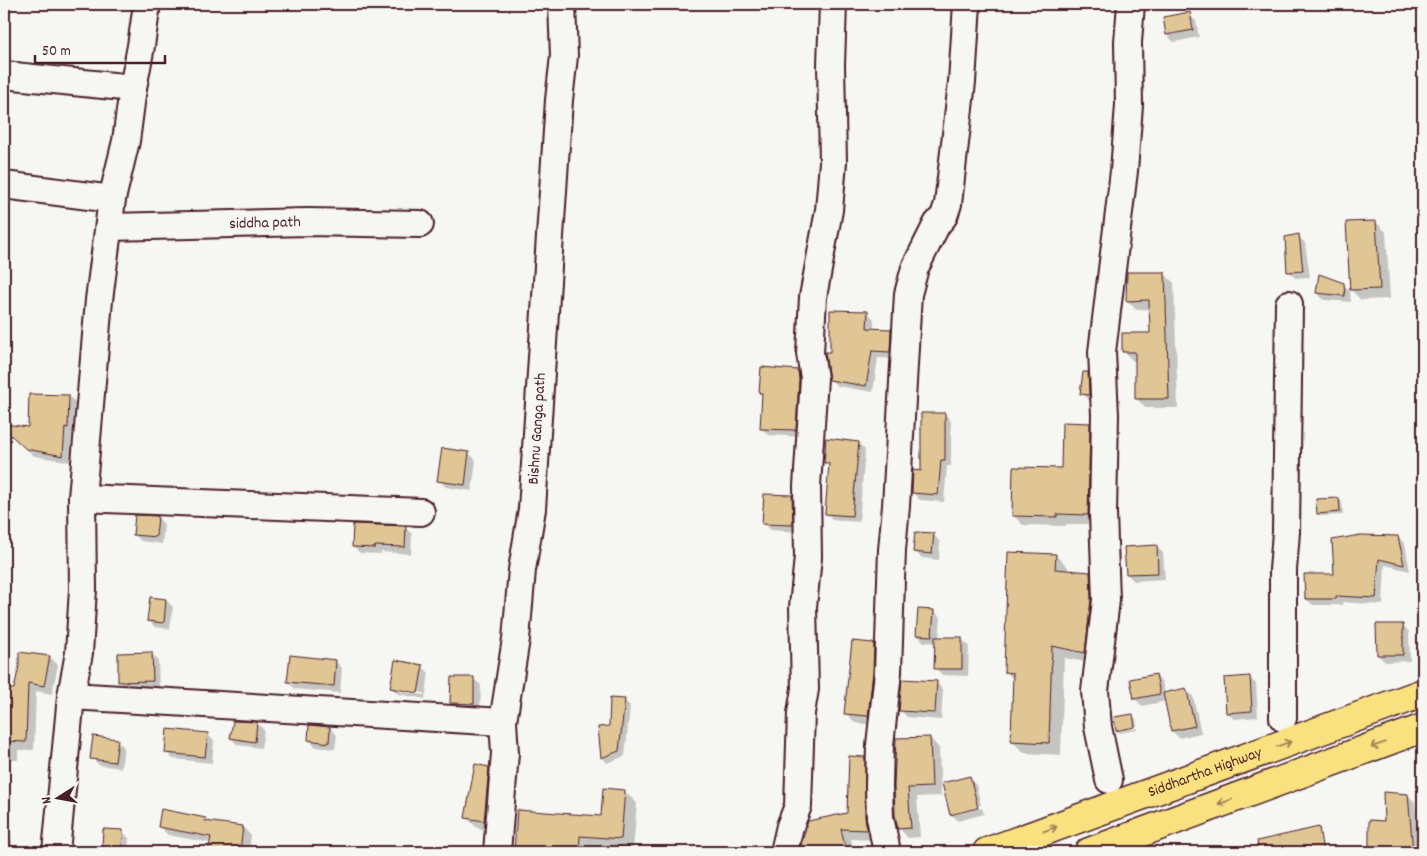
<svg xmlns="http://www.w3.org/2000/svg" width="1427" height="856" viewBox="0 0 1427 856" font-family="Dekko,sans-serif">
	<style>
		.shadow { fill: #0003; fill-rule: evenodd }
		.building { fill: #e0c695; stroke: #4a1f2b }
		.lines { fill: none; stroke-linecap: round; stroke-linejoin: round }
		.minor-casing { stroke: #4a1f2b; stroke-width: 30 }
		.highway-casing { stroke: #4a1f2b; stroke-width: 31 }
		.minor { stroke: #f6f6f2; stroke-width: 26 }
		.highway { stroke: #fae180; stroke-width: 28 }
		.oneway { stroke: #a28056 }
		.labels { text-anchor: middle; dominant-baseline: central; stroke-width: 4.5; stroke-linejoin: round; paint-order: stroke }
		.street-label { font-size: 16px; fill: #4a1f2b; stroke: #f6f6f2 }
	</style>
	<rect width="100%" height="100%" fill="#f6f6f2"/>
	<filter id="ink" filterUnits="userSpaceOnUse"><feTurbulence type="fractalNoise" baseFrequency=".02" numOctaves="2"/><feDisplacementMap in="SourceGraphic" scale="10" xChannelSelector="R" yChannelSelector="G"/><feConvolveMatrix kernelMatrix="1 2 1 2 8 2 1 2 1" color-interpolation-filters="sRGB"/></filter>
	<g filter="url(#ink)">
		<!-- shadow -->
		<path class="shadow" d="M1189,14l7,7 3,16 -25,5 -7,-7z
			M1376,222l10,10 4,67 -29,1 -10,-10z
			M1298,236l7,7 5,34 -15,1 -6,-7z
			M1164,273l10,10 4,125h-32l-10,-10v-37h-3l-9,-9 27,-18 -1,-25 -14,1 -9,-10z
			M1343,284l7,7 1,11 -27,-2 -7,-7z
			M867,312l7,7v11l16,1 7,6 -1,22 -18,-1 -5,34 -36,-6 -7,-7 1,-25z
			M797,371l7,7 -2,59 -34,-2 -7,-7 2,-33 -3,-2z
			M1087,374l7,7 1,20 -6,-1 -7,-7z
			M69,396l7,7 -2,31 -2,-1 -2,29 -36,-6 -30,-28v-3l25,3z
			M945,414l6,7v45h-4l-3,36 -24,-2 -7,-7z
			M1089,424l10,10 -2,90h-31v2l-43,-1 -10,-10 49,-45z
			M858,443l7,7 -6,72 -26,-2 -7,-7 4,-45 -5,-6z
			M469,453l7,7 -4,31 -26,-4 -7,-7z
			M792,497l6,7 1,28 -28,-2 -7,-6z
			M1339,499l3,3 1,13 -22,1 -3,-3z
			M157,517l7,7 -2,20 -21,-3 -7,-7z
			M405,528l7,6 -1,20 -30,-2v2l-21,-1 -7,-6z
			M934,535l6,7 -1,18 -17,-2 -7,-6z
			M1398,537l7,7 5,27 -25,-6 -2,40 -41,-3v3h-29l-7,-6 29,-24z
			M1156,546l7,7 2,26 -31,2 -7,-7z
			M1055,555l13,12 -1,5 22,1 13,13 -5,78 -33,-6 -3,97 -37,-2 -12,-12 2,-61 -8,-8z
			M166,600l7,7 -3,22 -15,-2 -7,-7z
			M934,611l7,7 -2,20 23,1 7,7 -1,30 -26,-1 -6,-7v-25l-12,-1 -7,-7z
			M1403,625l6,7 1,29 -25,1 -7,-7z
			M873,644l10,10 -6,71 -22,-2 -9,-10z
			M151,653l7,7 1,28h-32l-7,-6z
			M50,657l8,8 -6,29 -16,-3 -2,59h-16v10h-14v-70l11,1z
			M336,662l6,6 -2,25 -45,-4 -7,-7z
			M422,666l7,7 -4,26 -27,-5 -7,-6zM397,688l27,5v2l-27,-4z
			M1155,675l7,7 3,12 21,-4 7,6 8,37 -22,5 -7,-7 -6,-30 -24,5 -7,-7 -4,-19z
			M1249,677l7,7 2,33 -24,2 -7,-7z
			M474,679l7,6 -1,25 -22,-1 -7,-7z
			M937,683l6,7 -2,30 -34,-3 -7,-7z
			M624,700l6,6 -5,50 -18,7 -5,-6z
			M1133,716l3,3 1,7 -20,4 -2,-12z
			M257,723l7,7 -3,18 -23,-3 -7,-7z
			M330,728l7,7 -2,14 -19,-2 -7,-7z
			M1138,728v2l-18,3 -2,-1z
			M207,734l7,7 -2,22 -39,-4 -7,-7z
			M930,738l9,10 2,48 -24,1 3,40 -12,1 -9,-10 -3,-13z
			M117,741l7,6 -3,21 -22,-3 -7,-7z
			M864,758l11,10 2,72 -26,-1 3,13h-53l8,-30 39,-8z
			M488,768l11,10 -5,53 -17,-3 -11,-11z
			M969,778l7,7 5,20 -27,7v3l28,-7 2,6 -26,7 -7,-7z
			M624,791l13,12 -4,47 -41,-3 -1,5h-76l3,-41 85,6z
			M1408,795l7,7 4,50h-48l-1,-31 15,2z
			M4,813l5,6 4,33h-9z
			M205,819l4,3 34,5 8,9 -2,16h-39l1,-9 -43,-8 -9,-9z
			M1314,829l7,7v16h-60l-3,-10z
			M104,830l18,1 7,7 -1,14h-25z"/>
		<!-- building -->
		<path class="building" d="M1190,12l3,18 -27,5 -3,-18z
			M1376,221l4,68 -30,1 -4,-68z
			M1299,234l4,37 -16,1 -2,-35z
			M1127,272h38l4,127h-34v-47h-13v-19h28l-1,-33 -23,1z
			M1319,274l25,9 1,13 -29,-3z
			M830,310l38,1 -1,17 24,1 -1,23 -18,-1 -6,35 -37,-6 -4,-28h5z
			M761,367l37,3 1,9 -3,51 -36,-1 2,-36h-3z
			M1083,372h5l1,23 -9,-1z
			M29,394l40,1 -1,33 -3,-1 -2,29 -37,-7 -22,-20v-5l24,3z
			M921,413h24v47h-4l-3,35 -26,-2 1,-23 8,1z
			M1062,422l28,1 -2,92 -31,-1v3l-45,-1 1,-49 48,1z
			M826,438l33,4 -7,74 -27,-2 4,-51h-5z
			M442,448l27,4 -4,33 -28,-4z
			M764,494l28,1 1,30 -31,-1z
			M1339,498l1,14 -23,2 -1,-15z
			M135,515l23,1 -2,21 -23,-2z
			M353,524l53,2 -1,21 -30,-1v2l-23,-1z
			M915,532l19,1 -2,21 -19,-2z
			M1360,535l38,1 6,29 -25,-6 -3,39 -40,-2v3h-31l-1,-25h30l-2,-34z
			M1157,545l1,28 -32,1 -2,-27z
			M1008,552l48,2 -1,15 35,3 1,27 -6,54 -33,-7 -3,97 -38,-2 2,-68 -9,-1z
			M150,597l16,2 -2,24 -17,-2z
			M918,609l16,1 -2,26 -16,-1z
			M1376,624h27v31h-26z
			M935,637h27v32h-28z
			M852,641l22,2 -1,28 -5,45 -24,-2z
			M19,652l31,4 -6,30 -16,-3 -2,59 -22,-1v-52h10l5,-23z
			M152,652l1,29 -35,1v-29z
			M290,655l46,5 -2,26 -47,-4z
			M395,660l28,5 -5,28 -28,-5z
			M1156,674l4,20 -26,5 -4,-20z
			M1250,676l2,35 -26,2 -2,-35z
			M451,677h23v27l-24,-1z
			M902,679l35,2 -2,32 -36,-2z
			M1186,688l9,38 -24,5 -8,-38z
			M610,698l15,1 -6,52 -18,7 -3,-31 11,-1z
			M1133,714l2,13 -19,4 -2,-14z
			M233,721l24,1 -2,20 -25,-4z
			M309,725l21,2 -1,16 -21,-3z
			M167,729l41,4 -3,24 -40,-4z
			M93,736l25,3 -3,23 -25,-3z
			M930,737l2,50 -24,1 3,40 -13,1 -3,-14 -1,-29 2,-48z
			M849,756l16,1v60l2,13 -26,-1 4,18 -23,5h-23l9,-31 39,-8z
			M475,764l14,3 -5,54 -19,-3z
			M970,776l8,32 -28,7 -8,-32z
			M603,788l22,2 -4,49 -41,-3 -1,16h-65l3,-42 84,6z
			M1383,792l25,2 5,58h-44v-32l15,1z
			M161,809l45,9 -1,3 38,5 -3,26h-32l3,-15 -53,-10z
			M1319,827l4,25h-64l-2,-11z
			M103,829l20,1 -1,18 -20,-1z"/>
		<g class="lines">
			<defs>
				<g id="minor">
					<path d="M4,75l129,13"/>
					<path d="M4,185l108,14"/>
					<path id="s1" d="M110,227l197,-5 113,2"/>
					<path d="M82,498l339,14"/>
					<path d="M71,696l432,26"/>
					<path d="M1283,718v-148l3,-38 3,-228"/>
					<path d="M1109,780l-11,-53 -3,-36 11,-91 -3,-87 2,-98 -3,-63 22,-181 5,-66 -1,-63 3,-38"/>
					<path d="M56,852l15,-156 8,-43 4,-64 -1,-91 17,-198 13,-101 14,-58 7,-53 8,-42 6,-42"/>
					<path id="s2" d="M497,852l8,-99 -2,-31 13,-83 6,-69 10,-61 27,-409 5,-44 -2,-52"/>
					<path d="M784,852l6,-26 8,-20 3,-93 4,-24 -2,-82 5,-50 -1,-71 7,-108 -4,-25 3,-56 16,-87 4,-48 -2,-97 2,-61"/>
					<path d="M887,852l-7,-35 -1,-31 1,-41 8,-73 4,-122 4,-44 12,-212 7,-26 22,-44 7,-8 4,-12 14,-122 5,-78"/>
				</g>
				<g id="highway">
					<path id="s3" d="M987,852l436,-159"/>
					<path d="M1089,852l334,-124"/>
				</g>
			</defs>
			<!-- minor casing -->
			<use href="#minor" class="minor-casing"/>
			<!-- highway casing -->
			<use href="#highway" class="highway-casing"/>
			<!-- minor -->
			<use href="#minor" class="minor"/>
			<!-- highway -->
			<use href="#highway" class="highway"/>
		</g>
		<!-- one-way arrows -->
		<defs><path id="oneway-shaft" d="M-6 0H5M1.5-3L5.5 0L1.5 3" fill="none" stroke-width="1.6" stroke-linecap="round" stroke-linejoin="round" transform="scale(1.25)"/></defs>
		<g class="oneway">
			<use href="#oneway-shaft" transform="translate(1284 744) rotate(-20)"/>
			<use href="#oneway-shaft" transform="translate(1378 745) rotate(160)"/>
			<use href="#oneway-shaft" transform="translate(1225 802) rotate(160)"/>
			<use href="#oneway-shaft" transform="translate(1050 829) rotate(-20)"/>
		</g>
	</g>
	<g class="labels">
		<!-- street labels -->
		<g class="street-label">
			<text stroke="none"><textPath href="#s1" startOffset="155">siddha path</textPath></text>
			<text stroke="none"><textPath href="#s2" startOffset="426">Bishnu Ganga path</textPath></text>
			<text stroke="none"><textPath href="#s3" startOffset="232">Siddhartha Highway</textPath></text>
		</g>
	</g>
	<!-- margin -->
	<rect width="1427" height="856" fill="none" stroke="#f6f6f2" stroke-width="20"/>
	<rect x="10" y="10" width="1407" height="836" fill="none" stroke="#4a1f2b" stroke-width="2" filter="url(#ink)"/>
	<!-- north arrow -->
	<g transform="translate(58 798) rotate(259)" stroke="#f6f6f2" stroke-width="4" paint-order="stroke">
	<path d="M0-4L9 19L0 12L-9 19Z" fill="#4a1f2b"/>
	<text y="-8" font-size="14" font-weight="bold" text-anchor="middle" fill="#4a1f2b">N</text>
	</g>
	<!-- scale -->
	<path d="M35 55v8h130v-8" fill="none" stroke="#4a1f2b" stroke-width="2.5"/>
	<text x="42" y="55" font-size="15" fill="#4a1f2b" stroke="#f6f6f2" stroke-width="4" paint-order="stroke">50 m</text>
</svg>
